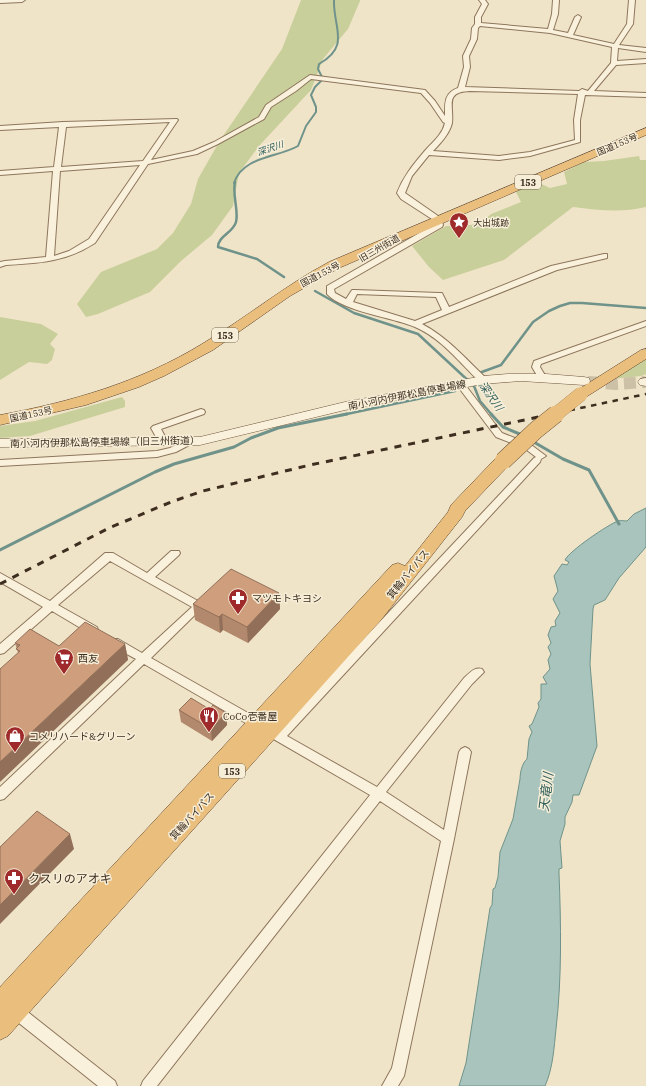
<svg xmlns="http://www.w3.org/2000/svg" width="646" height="1086" viewBox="0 0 646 1086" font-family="'IBM Plex Serif','Noto Sans JP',serif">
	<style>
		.green { fill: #c9cf9b }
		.water { fill: #a9c4bc; stroke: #6f938a }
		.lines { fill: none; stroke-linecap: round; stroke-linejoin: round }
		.stream-far2 { stroke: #6f938a; stroke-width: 2 }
		.stream-far1 { stroke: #6f938a; stroke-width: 2.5 }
		.stream { stroke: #6f938a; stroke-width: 3 }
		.secondary-tunnel { stroke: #ccc0a6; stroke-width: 12; stroke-dasharray: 12 6; stroke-linecap: butt }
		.minor-casing { stroke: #8d765c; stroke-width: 2 }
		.secondary-casing { stroke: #6f573f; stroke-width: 1 }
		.trunk-casing { stroke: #5b4430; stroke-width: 1 }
		.minor { fill: #faf1dc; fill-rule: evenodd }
		.secondary { fill: #faf1dc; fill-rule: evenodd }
		.trunk { fill: #eabe7c; fill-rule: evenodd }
		.rail-far1 { stroke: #3d2e20; stroke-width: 2.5; stroke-dasharray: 5.5 5.5; stroke-linecap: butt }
		.rail { stroke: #3d2e20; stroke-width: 3; stroke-dasharray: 7 7; stroke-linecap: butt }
		.trunk-bridge-far1-casing { stroke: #5b4430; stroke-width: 14; stroke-linecap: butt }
		.trunk-bridge-casing { stroke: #5b4430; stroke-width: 18; stroke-linecap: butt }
		.trunk-bridge-far1 { stroke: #eabe7c; stroke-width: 14 }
		.trunk-bridge { stroke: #eabe7c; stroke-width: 17 }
		.wall { fill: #b2896c }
		.shaded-wall { fill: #916f58 }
		.building { fill: #cf9f7d; stroke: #916f58 }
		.labels { text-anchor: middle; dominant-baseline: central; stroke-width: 3; stroke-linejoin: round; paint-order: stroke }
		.far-street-label { font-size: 9px; fill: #3d2e20; stroke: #f7eed8 }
		.far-water-label { font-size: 9px; font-style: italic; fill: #2f5d5a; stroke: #f7eed8 }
		.shield { fill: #f7eed8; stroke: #756857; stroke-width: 1 }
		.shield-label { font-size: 9px; font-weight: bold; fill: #3d2e20 }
		.far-poi-label { font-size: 9px; fill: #3d2e20; stroke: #f7eed8; text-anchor: start }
		.street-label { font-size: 10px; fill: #3d2e20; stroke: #f7eed8 }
		.poi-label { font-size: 10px; fill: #3d2e20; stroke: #f7eed8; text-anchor: start }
		.water-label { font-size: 11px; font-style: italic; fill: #2f5d5a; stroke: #f7eed8 }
		.near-poi-label { font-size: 12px; fill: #3d2e20; stroke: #f7eed8; text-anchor: start }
		.near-water-label { font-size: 13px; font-style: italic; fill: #2f5d5a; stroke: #f7eed8 }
	</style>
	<rect width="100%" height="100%" fill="#f0e4c8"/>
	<!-- green -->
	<path class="green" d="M301,0h59v1l-12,28 -25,30 -12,31 -52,56 -20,27 -6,33 -21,29 -31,26 -31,31 -52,22 -12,3 -9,-13 24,-32 56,-23 16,-16 18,-29 7,-25 21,-37 63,-93z
		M639,156l1,4h6v47c-24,6 -49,3 -73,0l-69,53 -61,20 -14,-13 -17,-21 34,-20 25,-1 14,-6 6,-5 30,-12 -5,-10 21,-10 13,6 17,-4 -3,-12 20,-10 20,-1z
		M0,317l41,7 17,10 -8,10 5,5 -3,11 -5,4 -18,-2 -29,18z
		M646,359v15l-5,2 -29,3z
		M122,397l3,4v6l-95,29 -30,2v-12l35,-5z"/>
	<!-- water -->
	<path class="water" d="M646,508v39l-27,31 -14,22 -11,5 -1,4 -3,55 7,82 -18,49h-6l-1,7 -7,15v7l-5,17 2,27 -3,1v4c2,52 3,104 -3,156 -2,19 -3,39 -11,57h-86l7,-23 24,-155 2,-3 1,-16 2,-1 3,-11 2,-25 13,-33 7,-40c0,-6 2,-16 7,-20l2,-20 3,-7 -3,-6 3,-2 7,-17 -1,-4 3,-4v-15h6l-4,-7 7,-8 -2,-9 3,-6 -3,-7 3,-4 -3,-8 3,-8 5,-1 -1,-5 5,-8 -7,-14 5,-8 -4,-15 8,-12 5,1 2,-3 -4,-2c4,-9 44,-36 53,-39 3,-1 6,0 9,0l7,-7z"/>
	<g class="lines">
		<!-- stream-far2 -->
		<path class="stream-far2" d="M234,183c9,-27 43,-25 64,-37l8,-20 10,-14v-5l-5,-12 4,-8 8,-8 -5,-10 1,-5c32,-18 14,-36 15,-64"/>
		<!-- stream-far1 -->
		<path class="stream-far1" d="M235,182c-3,13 4,29 1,40 -3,11 -18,14 -18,25l39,12 27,18
			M315,291l39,22 64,21 56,52 6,15 12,14
			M479,373l22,-8 32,-43 16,-11 11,-5 10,-3h12l64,5
			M342,415l113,-24"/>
		<!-- stream -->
		<path class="stream" d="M491,414l12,13 19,8
			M532,441l31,18 26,11 30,54
			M0,550l155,-78 19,-8 60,-17 17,-9 27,-10 69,-14"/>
		<!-- secondary-tunnel -->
		<path class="secondary-tunnel" d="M588,382l28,2 29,-2"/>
		<defs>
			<path id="minor" d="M0,0h25l-3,2 -22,1z
				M479,0h6l3,4 -7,13v6l67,6 4,-15 1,-14h6l-1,14 -5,16 15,3 7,-16 3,-2 3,2 -8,18 41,9 13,-20 2,-24h6l-2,24 -14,21 27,3v4l-28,-4 -1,13 29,-2v4l-30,2 -22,26 52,2v4l-61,-2 -5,25v22l-50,14 -31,4 -70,-5 -17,21 -7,17 36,25 2,7 -1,2 -108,62 1,4 11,6 6,-9h3l84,3h3l7,14 102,-41 53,-12h3v4l-50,12 -135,54c25,13 44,35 64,54l1,2 -1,2h-6c-20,-19 -39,-44 -65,-55 -23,-10 -71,-15 -88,-33v-8l108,-62v-3l-34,-22 -4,-6c6,-16 16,-28 26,-40 7,-9 19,-17 22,-30l-2,-1 -13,-19 -9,-10 -110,-14 -15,12 -25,16 -7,12 -46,25 -21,10 -49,10 -53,79c-29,19 -55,20 -89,22l-6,2v-5l5,-1 41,-4 7,-86 -53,4v-4l54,-4 5,-40 -59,3v-4l63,-4 114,-3 1,1 -27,40 42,-9 21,-9 45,-25 7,-12 44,-30 115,15 10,11 10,15c0,-13 -1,-23 13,-28l6,-21 -1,-11 8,-17 1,-11 3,-4v-7l7,-13zM480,26l70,7 62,14 -1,16 -23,28 -6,-2 -3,2 -114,-4 5,-20 -1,-11 8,-17 1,-11zM470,91l108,3 -4,26 1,20 -45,12 -31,4 -66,-5c7,-7 17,-18 19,-28 2,-17 -8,-31 18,-32zM170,122l-27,39 -82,6 5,-40zM140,165l-51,74 -20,12 -15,5 6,-85zM357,294l79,3 6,13 -27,11 -62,-19z
				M646,321v5l-105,38 -1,3 6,10 -1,2h-6l-7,-12 2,-6z
				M460,381l3,1 39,51 28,11 16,12 -5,3 -1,3 -253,274 90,51 87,-109c6,-5 10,-11 18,-9l2,3 -12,12 -86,108 58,38 15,-78 2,-3 4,-2 4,2 2,3 -17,87 -50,237 -6,10h-16l10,-18 49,-227 -61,-40 -223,285h-16l2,-5 227,-286 -226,-131 -140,135 -4,1v-13l136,-128 -26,-14 -1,-3 1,-3h8l24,14 50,-46 -82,-46 -52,44 39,22 1,3 -1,3h-8l-37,-22 -48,42 -4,1v-10l43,-37 -43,-25v-9l50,28 55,-48h8l34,20 24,-22h8l1,2 -1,2 -24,22 43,24 5,-3 4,1 1,3 -57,56 127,72 256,-272 2,-1 -12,-9 -28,-11 -40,-53z
				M201,409l3,1 1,2 -1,2 -43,15 7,13 -2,2h-6l-9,-16 2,-2z
				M190,438l5,3 -2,2 -17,9 -19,5 -157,9v-6l157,-9 13,-3z
				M0,992l5,2 110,87 2,5h-19l-98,-78z"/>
			<path id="secondary" d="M508,374h38l38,3 5,1 1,3 -1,3 -5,1 -63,-4 -38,3 -138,26 -145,35 -200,2v-8l200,-2 145,-35 138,-26z
				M646,378v8l-6,-1 -2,-3 2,-3z"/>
			<path id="trunk" d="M646,128v7l-307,133 -49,28 -77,54 -49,26 -25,11 -53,18 -86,20v-10c71,-13 140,-33 202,-71 44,-26 82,-58 127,-82z
				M646,349v10l-60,38 -5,2 -5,-2 -2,-3 2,-3 65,-41z
				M503,456l6,1 2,4 -2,4 -44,46 -3,6 -81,103 -373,416 -8,4v-53l392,-422 6,-2 7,3 43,-54 3,-7 46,-48z"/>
		</defs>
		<!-- minor casing -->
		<use href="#minor" class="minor-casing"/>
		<!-- secondary casing -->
		<use href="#secondary" class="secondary-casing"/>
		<!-- trunk casing -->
		<use href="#trunk" class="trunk-casing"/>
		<!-- minor -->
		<use href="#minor" class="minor"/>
		<!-- secondary -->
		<use href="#secondary" class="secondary"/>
		<!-- trunk -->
		<use href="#trunk" class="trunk"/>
		<!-- rail-far1 -->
		<path class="rail-far1" d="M548,415l98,-21"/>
		<!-- rail -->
		<path class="rail" d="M0,584l109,-56 62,-26 32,-11 107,-26 243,-51"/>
		<defs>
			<path id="trunk-bridge-far1" d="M555,415l26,-21"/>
			<path id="trunk-bridge" d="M503,461l33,-31 20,-16"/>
		</defs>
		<!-- trunk-bridge-far1 casing -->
		<use href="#trunk-bridge-far1" class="trunk-bridge-far1-casing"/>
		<!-- trunk-bridge casing -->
		<use href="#trunk-bridge" class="trunk-bridge-casing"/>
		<!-- trunk-bridge-far1 -->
		<use href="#trunk-bridge-far1" class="trunk-bridge-far1"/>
		<!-- trunk-bridge -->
		<use href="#trunk-bridge" class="trunk-bridge"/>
	</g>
	<!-- wall -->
	<path class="wall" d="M279,593l1,16 -32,34 -25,-13 -3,3 -25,-13 -2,-16z
		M15,643l44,3 66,-2 3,16 -110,-7z
		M209,709l17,4 1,12 -15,16 -31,-19 -2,-12z"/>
	<!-- shaded-wall -->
	<path class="shaded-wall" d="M279,593l1,16 -32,34 -1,-16z
		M222,614l1,16 -3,3 -1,-16z
		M125,644l3,16 -128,122v-20z
		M226,713l1,12 -15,16 -1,-12z
		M70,834l4,15 -74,75v-19z"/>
	<!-- building -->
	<path class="building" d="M231,569l48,24 -32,34 -25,-13 -3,3 -26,-13z
		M85,622l40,22 -125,118v-93l20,-18 -4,-2 4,-4 -5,-2 15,-14 29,17z
		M191,698l18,11 4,-4 13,8 -15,16 -32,-19z
		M37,811l33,23 -70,71v-58z"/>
	<!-- icons -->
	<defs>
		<symbol id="sight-pin" viewBox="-11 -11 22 30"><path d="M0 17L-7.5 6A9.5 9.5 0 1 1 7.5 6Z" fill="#9e2a2b" stroke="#f7eed8"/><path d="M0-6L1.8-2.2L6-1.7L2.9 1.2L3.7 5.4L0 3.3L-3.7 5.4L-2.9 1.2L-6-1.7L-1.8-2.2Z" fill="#fff"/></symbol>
		<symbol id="pharmacy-pin" viewBox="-11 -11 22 30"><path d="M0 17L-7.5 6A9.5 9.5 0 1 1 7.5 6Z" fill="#9e2a2b" stroke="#f7eed8"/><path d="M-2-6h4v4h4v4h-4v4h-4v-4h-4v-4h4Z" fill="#fff"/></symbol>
		<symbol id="supermarket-pin" viewBox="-11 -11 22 30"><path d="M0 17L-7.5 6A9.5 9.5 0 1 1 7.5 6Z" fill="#9e2a2b" stroke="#f7eed8"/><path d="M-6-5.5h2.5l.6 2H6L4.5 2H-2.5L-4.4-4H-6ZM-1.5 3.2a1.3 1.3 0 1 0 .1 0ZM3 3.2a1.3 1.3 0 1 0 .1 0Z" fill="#fff"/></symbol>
		<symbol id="restaurant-pin" viewBox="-11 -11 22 30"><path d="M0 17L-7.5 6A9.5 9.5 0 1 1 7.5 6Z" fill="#9e2a2b" stroke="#f7eed8"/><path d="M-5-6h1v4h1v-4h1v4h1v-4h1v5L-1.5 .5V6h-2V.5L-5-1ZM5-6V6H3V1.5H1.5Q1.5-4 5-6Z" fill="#fff"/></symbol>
		<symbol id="shop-pin" viewBox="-11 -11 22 30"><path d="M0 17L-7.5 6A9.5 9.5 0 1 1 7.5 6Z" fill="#9e2a2b" stroke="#f7eed8"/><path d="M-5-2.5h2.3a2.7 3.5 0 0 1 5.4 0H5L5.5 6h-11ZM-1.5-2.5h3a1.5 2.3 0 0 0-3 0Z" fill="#fff"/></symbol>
	</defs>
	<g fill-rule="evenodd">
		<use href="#sight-pin" x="448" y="211" width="22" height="30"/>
		<use href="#pharmacy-pin" x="227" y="587" width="22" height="30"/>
		<use href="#supermarket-pin" x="53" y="647" width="22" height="30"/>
		<use href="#restaurant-pin" x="198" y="705" width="22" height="30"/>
		<use href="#shop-pin" x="4" y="725" width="22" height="30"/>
		<use href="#pharmacy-pin" x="3" y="867" width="22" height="30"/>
	</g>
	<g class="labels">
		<!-- far-street labels -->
		<g class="far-street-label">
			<text transform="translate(617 144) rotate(-23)">国道153号</text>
			<text transform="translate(379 248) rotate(-30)">旧三州街道</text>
			<text transform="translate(320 274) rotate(-28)">国道153号</text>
			<text transform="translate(31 414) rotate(-12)">国道153号</text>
		</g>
		<!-- far-water labels -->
		<g class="far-water-label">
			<text transform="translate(270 148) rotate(-19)">深沢川</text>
		</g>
		<!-- shield labels -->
		<g class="shield">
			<rect x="515" y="175" width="26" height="14" rx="3"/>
			<rect x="212" y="328" width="26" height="14" rx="3"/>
			<rect x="219" y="764" width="26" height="14" rx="3"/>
		</g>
		<g class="shield-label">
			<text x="528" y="182">153</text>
			<text x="225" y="335">153</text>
			<text x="232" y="771">153</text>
		</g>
		<!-- far-poi labels -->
		<g class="far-poi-label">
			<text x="473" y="222">大出城跡</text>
		</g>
		<!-- street labels -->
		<g class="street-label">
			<text transform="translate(407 395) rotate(-11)">南小河内伊那松島停車場線</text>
			<text transform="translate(105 442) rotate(-1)">南小河内伊那松島停車場線（旧三州街道）</text>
			<text transform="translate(408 574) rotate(-51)">箕輪バイパス</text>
			<text transform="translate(192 816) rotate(-48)">箕輪バイパス</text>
		</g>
		<!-- poi labels -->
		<g class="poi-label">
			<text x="252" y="598">マツモトキヨシ</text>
			<text x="78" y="658">西友</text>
			<text x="223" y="716">CoCo壱番屋</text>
			<text x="29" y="736">コメリハード&amp;グリーン</text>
		</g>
		<!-- water labels -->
		<g class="water-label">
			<text transform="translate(491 396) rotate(55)">深沢川</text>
		</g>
		<!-- near-poi labels -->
		<g class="near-poi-label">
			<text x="28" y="878">クスリのアオキ</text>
		</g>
		<!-- near-water labels -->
		<g class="near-water-label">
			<text transform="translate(546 792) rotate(-83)">天竜川</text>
		</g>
	</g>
</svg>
